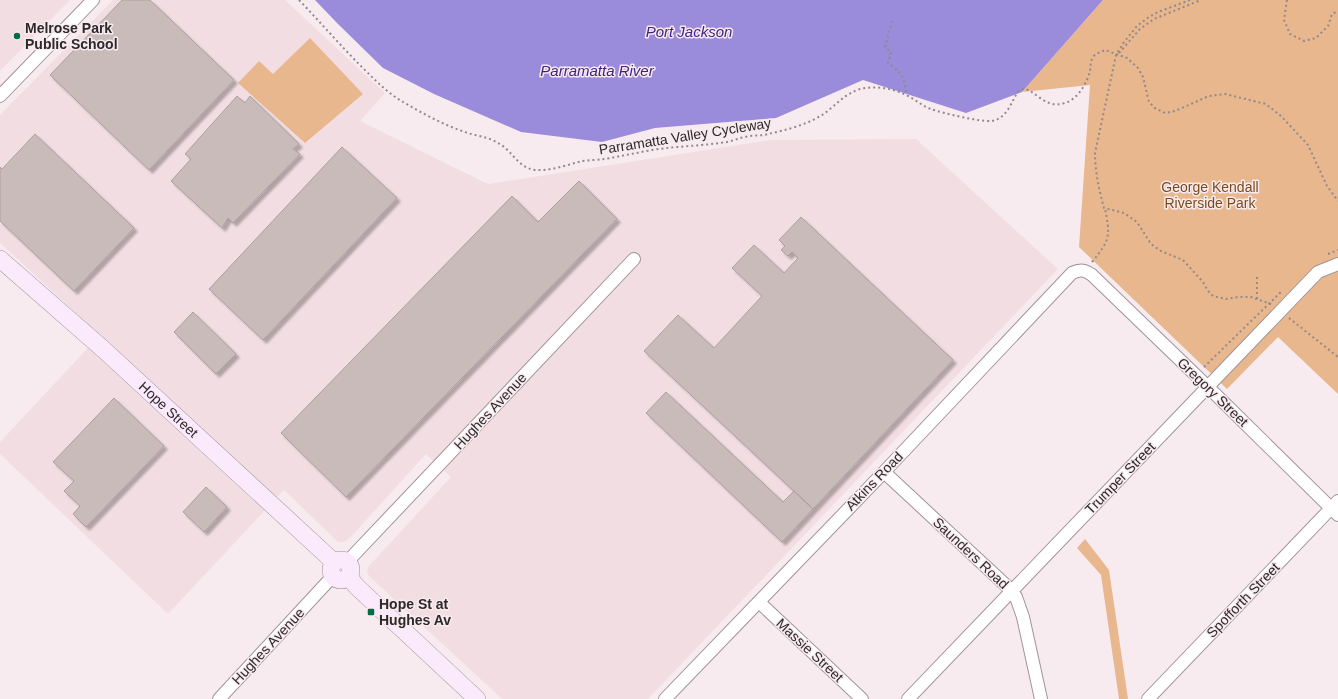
<svg xmlns="http://www.w3.org/2000/svg" width="1338" height="699" viewBox="0 0 1338 699" font-family="Helvetica,sans-serif">
	<style>
		.built { fill: #f2dde3 }
		.green { fill: #e9b78d }
		.water { fill: #9a8bdb }
		.building { fill: #c8bbb9; stroke: #aca09e; filter: url(#shadow) }
		.lines { fill: none; stroke-linecap: round; stroke-linejoin: round }
		.street-casing { stroke: #a09498; stroke-width: 14 }
		.secondary-casing { stroke: #a09498; stroke-width: 18 }
		.path { stroke: #92898c; stroke-width: 2; stroke-dasharray: 2 3; stroke-linecap: butt }
		.street { stroke: #fff; stroke-width: 12 }
		.secondary { stroke: #faeafb; stroke-width: 17 }
		.poi-dot { fill: #026d44; stroke: #f8ebef; stroke-width: 1.5 }
		.labels { text-anchor: middle; dominant-baseline: central; stroke-width: 3; stroke-linejoin: round; paint-order: stroke }
		.poi-label { font-size: 14px; font-weight: bold; fill: #2d282a; stroke: #f8ebef; text-anchor: start }
		.street-label { font-size: 14px; fill: #2d282a; stroke: #f8ebef }
		.park-label { font-size: 14px; fill: #7a4a1c; stroke: #f8ebef }
		.water-label { font-size: 15px; font-style: italic; fill: #40227f; stroke: #f8ebef }
	</style>
	<defs>
		<filter id="shadow"><feDropShadow dx="3.5" dy="3.5" stdDeviation="1" flood-color="#0004"/></filter>
	</defs>
	<rect width="100%" height="100%" fill="#f8ebef"/>
	<!-- built -->
	<path class="built" d="M0,0h70l-70,71z
		M113,0h172l100,93 -25,28 128,63 282,-44 146,-1 142,130 -410,430h-146l-133,-123 -2,-4 1,-5 83,-90 -25,-23 -76,84 -6,4h-6l-54,-52 -116,124 -168,-160v-12l100,-107 -100,-92v-128z"/>
	<!-- green -->
	<path class="green" d="M1103,0h235v394l-60,-57 -51,52 -148,-142 11,-162 -68,7z
		M310,38l53,56 -58,49 -67,-60 21,-22 14,13z
		M1085,539l24,31 19,129h-9l-18,-124 -24,-27z"/>
	<!-- water -->
	<path class="water" d="M315,0h788l-81,92 -56,21 -103,-33 -87,38 -121,10 -53,14 -81,-10 -87,-38 -51,-26 -46,-45z"/>
	<!-- building -->
	<path class="building" d="M122,0h28l84,80 -85,90 -99,-95z
		M237,96l8,7 5,-7 49,48 -6,5 7,5 -67,69 -5,-5 -6,10 -51,-47 20,-22 -6,-5z
		M35,134l99,94 -60,63 -74,-70v-54l2,2z
		M342,147l55,51 -134,142 -54,-51z
		M579,181l38,38 -271,278 -65,-64 231,-237 26,26z
		M801,217l152,143 -140,149 -169,-158 34,-36 36,33 48,-52 -30,-28 22,-23 30,28 14,-15 -6,-6 -4,4 -7,-6 4,-4 -6,-6z
		M193,312l43,42 -20,20 -42,-42z
		M666,392l117,110 11,-11 19,18 -31,33 -136,-129z
		M114,398l50,48 -78,81 -13,-13 7,-8 -16,-15 10,-10 -21,-19z
		M206,487l21,20 -23,25 -21,-20z"/>
	<g class="lines">
		<defs>
			<path id="street" d="M0,96l93,-96
				M884,472l128,119 4,6 7,20 18,82
				M347,562l287,-303
				M759,602l103,97
				M219,699l114,-123
				M665,699l219,-227 188,-199c9,-4 13,-3 20,2l116,112 130,128
				M908,699l410,-427 20,-8
				M1148,699l190,-198"/>
			<g id="secondary">
				<path id="s1" d="M0,259l103,90 231,213"/>
				<circle cx="341" cy="570" r="10"/>
				<path d="M348,576l9,11 120,112"/>
			</g>
		</defs>
		<!-- street casing -->
		<use href="#street" class="street-casing"/>
		<!-- secondary casing -->
		<use href="#secondary" class="secondary-casing"/>
		<!-- path -->
		<path class="path" d="M299,0c24,25 46,51 71,75 10,10 21,20 33,27 19,11 39,22 59,29 12,5 25,5 36,12 14,7 20,25 37,27 16,1 32,-5 47,-9 8,-1 16,-1 23,-2 16,-3 31,-6 47,-9 25,-4 50,-4 75,-8 8,-2 15,-5 23,-6 6,-1 12,0 18,-2 18,-4 38,-9 54,-19 14,-9 24,-24 43,-27 14,-2 29,1 41,7 9,4 16,11 25,14 11,4 49,13 60,12 20,-2 22,-30 31,-32 13,-1 22,21 43,14 13,-4 22,-20 25,-32 1,-5 0,-9 3,-14 3,-4 8,-5 12,-7l22,8 11,10 5,9 6,25 6,6 10,5 10,-2 34,-15 16,-2 41,10 16,13 26,28 19,41 11,15
			M1190,0l-32,12 -9,5 -12,9 -13,16 -8,13 -21,98c0,18 4,37 9,55l20,5 13,9 14,22 10,7 22,9 20,22 5,9 5,5 13,3 12,-2h13l20,7
			M1287,0l-3,20 6,14 14,7 12,-3 12,-12 4,-12 6,-3
			M892,21l-7,26 6,5 -3,11c13,9 17,14 18,32
			M1119,53l21,-24 14,-10 47,-19
			M1328,254l10,-4
			M1092,262c19,-23 18,-26 13,-54
			M1257,299v-23
			M1289,318l49,39
			M1204,367l78,-76"/>
		<!-- street -->
		<use href="#street" class="street"/>
		<!-- secondary -->
		<use href="#secondary" class="secondary"/>
	</g>
	<!-- markers -->
	<g class="poi-dot">
		<circle cx="17" cy="36" r="4"/>
		<rect x="367" y="608" width="8" height="8" rx="2"/>
	</g>
	<g class="labels">
		<!-- poi labels -->
		<g class="poi-label">
			<text x="25" y="28">Melrose Park<tspan x="25" dy="16">Public School</tspan></text>
			<text x="379" y="604">Hope St at<tspan x="379" dy="16">Hughes Av</tspan></text>
		</g>
		<!-- street labels -->
		<g class="street-label">
			<text transform="translate(685 136) rotate(-9)">Parramatta Valley Cycleway</text>
			<text transform="translate(1213 392) rotate(44)">Gregory Street</text>
			<text stroke="none"><textPath href="#s1" startOffset="226">Hope Street</textPath></text>
			<text transform="translate(490 411) rotate(-47)">Hughes Avenue</text>
			<text transform="translate(1120 478) rotate(-46)">Trumper Street</text>
			<text transform="translate(874 481) rotate(-46)">Atkins Road</text>
			<text transform="translate(971 553) rotate(43)">Saunders Road</text>
			<text transform="translate(1243 600) rotate(-46)">Spofforth Street</text>
			<text transform="translate(268 646) rotate(-47)">Hughes Avenue</text>
			<text transform="translate(810 650) rotate(43)">Massie Street</text>
		</g>
		<!-- park labels -->
		<g class="park-label">
			<text x="1210" y="187">George Kendall<tspan x="1210" dy="16">Riverside Park</tspan></text>
		</g>
		<!-- water labels -->
		<g class="water-label">
			<text x="689" y="31">Port Jackson</text>
			<text x="597" y="70">Parramatta River</text>
		</g>
	</g>
</svg>
